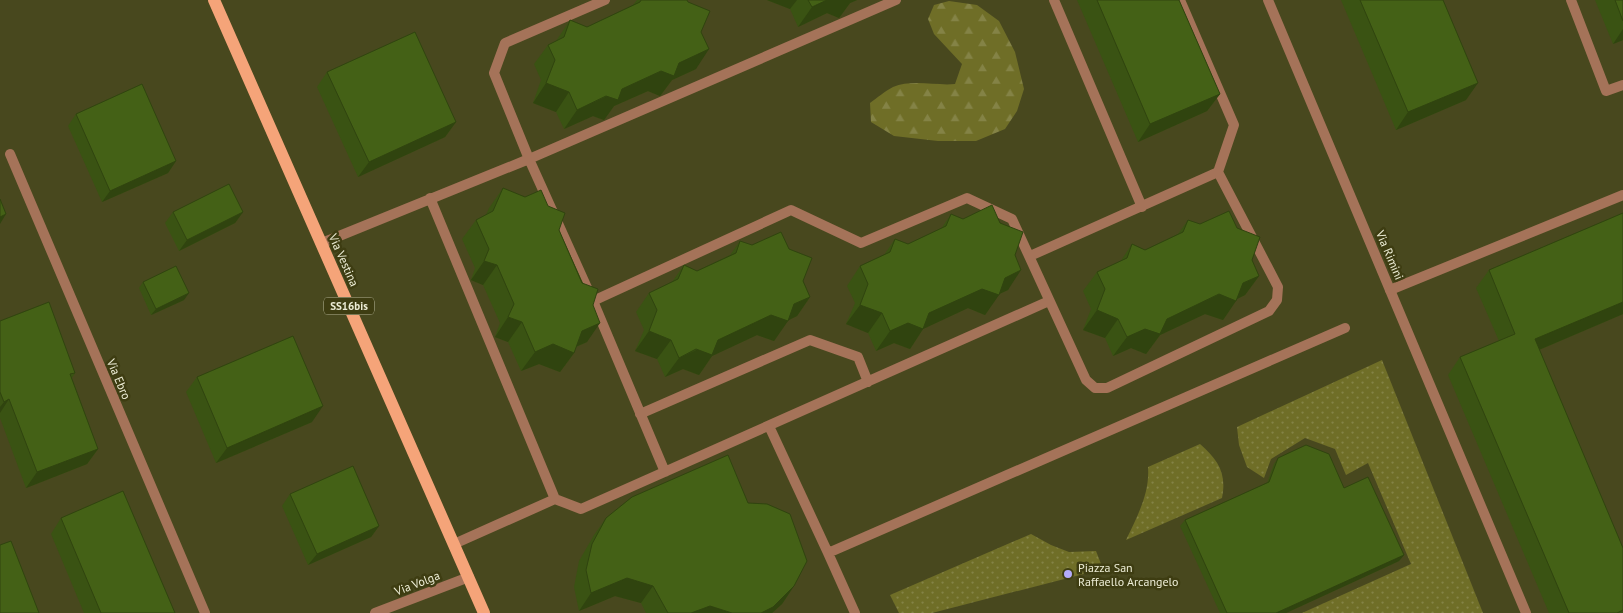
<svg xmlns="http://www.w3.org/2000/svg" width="1623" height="613" viewBox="0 0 1623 613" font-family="'PT Sans',sans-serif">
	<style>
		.grass { fill: url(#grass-dots) }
		.forest { fill: url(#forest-firs) }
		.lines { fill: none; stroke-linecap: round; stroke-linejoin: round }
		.lane { stroke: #a57359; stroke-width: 10 }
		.street { stroke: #a57359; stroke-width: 10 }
		.primary { stroke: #f5a479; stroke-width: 12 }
		.wall { fill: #3a5313 }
		.shaded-wall { fill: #30440f }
		.building { fill: #446116; stroke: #30440f }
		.poi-dot { fill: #b4acf9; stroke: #3e3d12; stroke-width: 2 }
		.labels { text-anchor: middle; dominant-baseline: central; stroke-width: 5; stroke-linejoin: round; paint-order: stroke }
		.shield { fill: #3e3d12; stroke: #b8b89b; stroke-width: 1 }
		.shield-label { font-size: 11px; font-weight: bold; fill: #ededd6 }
		.street-label { font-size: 12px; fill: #ededd6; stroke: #3e3d12 }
		.poi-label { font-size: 12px; fill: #ededd6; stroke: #3e3d12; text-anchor: start }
	</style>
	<defs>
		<pattern id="grass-dots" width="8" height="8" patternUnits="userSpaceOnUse" patternTransform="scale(1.25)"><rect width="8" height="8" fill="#6f6e27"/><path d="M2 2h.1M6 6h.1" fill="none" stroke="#848346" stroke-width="1.8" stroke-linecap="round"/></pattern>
		<pattern id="forest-firs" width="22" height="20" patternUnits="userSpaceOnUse" patternTransform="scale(1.25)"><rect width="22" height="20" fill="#6f6e27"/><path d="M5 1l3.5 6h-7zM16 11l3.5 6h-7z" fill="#848346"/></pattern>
	</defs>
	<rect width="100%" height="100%" fill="#48481e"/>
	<!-- grass -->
	<path class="grass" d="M1382,360l101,253h-181l109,-49 -43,-101 -22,12 -11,-26 -30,-11 -34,21 -7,19 -17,-11 -8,-22 -2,-18z
		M1200,444c18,16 27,29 22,54l-96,42c11,-23 24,-47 22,-73z
		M1031,534l20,11 18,7 27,-1 7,18 -171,44h-33l-9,-18z"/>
	<!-- forest -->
	<path class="forest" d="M949,1l28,4 22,16 16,31 9,37 -7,22 -12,18 -29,12h-38l-44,-5 -23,-14 -1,-19c7,-5 15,-12 23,-16 19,-8 43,-1 62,-3l7,-20 -28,-30 -6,-15 6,-14z"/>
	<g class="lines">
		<!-- lane -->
		<path class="lane" d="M605,0l-100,43 -11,30 35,86 64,142 72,171
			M1054,0l88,207
			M1571,0l35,91 17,-6
			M430,198l125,301 26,10 468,-208
			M322,243l207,-84 367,-159
			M1030,256l188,-84
			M1390,290l136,323
			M593,301l198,-91 70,33 106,-45 45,21 74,161 9,8h12l162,-77 8,-11 1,-13 -60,-115 16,-47 -54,-125
			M640,414l170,-74 48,17 10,25
			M769,426l59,127
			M454,544l101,-45
			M855,613l-27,-60 517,-225"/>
		<!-- street -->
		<path class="street" d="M1268,0l122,290 233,-95
			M10,154l195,459
			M375,613l94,-36"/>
		<!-- primary -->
		<path class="primary" d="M214,0l270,613"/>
	</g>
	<!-- wall -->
	<path class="wall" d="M637,0h50l14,32 -5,37 -24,11 -12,16 -12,-5 -34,15 -10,14 -11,-4 -29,13 -8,-17 -23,-9 8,-23 -7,-16 14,-19 8,-4 14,-21 17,7 46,-22z
		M767,0h90l-7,3 -11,15 -12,-5 -29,14 -8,-18z
		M1077,0h102l41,94 -13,17 -69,31z
		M1341,0h102l23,100 -70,30z
		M1595,0h28v40l-10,4z
		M327,72l129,50 -11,15 -87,40 -41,-90z
		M76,114l100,47 -8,12 -66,29 -34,-76z
		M503,188l56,42 34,75 -6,37 -11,5 -2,6 -14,19 -21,-8 -18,7 -13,-29 -13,-5 5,-14 -17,-38 -12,-5 4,-12 -13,-29 14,-19 10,-5 3,-7z
		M173,212h70l-8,11 -56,28 -14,-28z
		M1623,213v101l-84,36 84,263h-74l-101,-238 12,-18 39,-16 -23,-53 13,-18z
		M951,214l64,41 -7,35 -9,4 -14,21 -17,-7 -45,21 -13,20 -16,-6 -18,8 -8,-18 -22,-9 9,-21 -8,-17 13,-20 24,-11 11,-16 13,5 33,-15z
		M1188,220l64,40 7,16 -14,19 -8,4 -14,21 -18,-6 -45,21 -14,19 -15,-6 -18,8 -8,-18 -22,-8 8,-21 -8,-18 14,-19 23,-10 12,-18 13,6 33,-16z
		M740,241l63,40 7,16 -13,19 -9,4 -14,21 -17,-6 -45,21 -13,19 -16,-6 -18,8 -8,-18 -22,-8 9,-21 -8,-18 13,-19 23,-11 12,-17 13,6 33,-16z
		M143,282l41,18 -33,15 -12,-27z
		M0,321l75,52 -3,5 26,71 -11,15 -61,24 -26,-70z
		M197,377l115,45 -96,41 -30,-71z
		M1278,458l66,30 60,67 -5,6 -113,52h-66l-40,-87 5,-6 82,-37 7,-19z
		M290,494l89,32 -8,11 -63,28 -26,-59z
		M748,503l46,83 -12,18 -10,9h-126l-5,-10 -26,-7 -36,15 -5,-24 5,-26 15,-26 12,-17z
		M61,518l114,95h-91l-33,-79z"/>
	<!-- shaded-wall -->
	<path class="shaded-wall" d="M767,0h30l-7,9z
		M827,0h30l-7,3 -11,15 -12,-5 -29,14 14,-20z
		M1623,29v11l-10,4z
		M709,49l-13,20 -24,11 -12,16 -12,-5 -34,15 -10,14 -11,-4 -29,13 13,-19z
		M546,83l23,9 -13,20 -23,-9z
		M1478,83l-12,17 -70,30 12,-18z
		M1220,94l-13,17 -69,31 12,-18z
		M456,122l-11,15 -87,40 11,-15z
		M176,161l-8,12 -66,29 8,-11z
		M243,212l-8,11 -56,28 8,-11z
		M6,214l-6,10v-7z
		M484,261l13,4 -14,20 -12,-5z
		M1021,270l-13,20 -11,5h2l-14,20 -17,-7 -45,21 -13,20 -16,-6 -18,8 14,-20z
		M1259,276l-14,19 -10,5 1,1 -13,19 -18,-6 -45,21 -14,19 -15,-6 -18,8 14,-19z
		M189,293l-5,7 -33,15 5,-6z
		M810,297l-13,19 -10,5h1l-14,20 -17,-6 -45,21 -13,19 -16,-6 -18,8 14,-19z
		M1623,302v12l-101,43 13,-18z
		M860,305l22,8 -14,20 -22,-9z
		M1097,310l21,9 -13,19 -22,-8z
		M508,317l14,5 -14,20 -13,-5z
		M600,323l-13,19 -19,8 14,-19z
		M649,331l22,9 -14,19 -22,-8z
		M553,344l21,9 -14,19 -21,-8 -18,7 14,-19z
		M9,399l-9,14v-6l4,-5z
		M323,406l-11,16 -96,41 11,-15z
		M98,449l-11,15 -61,24 11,-16z
		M379,526l-8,11 -63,28 9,-11z
		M1404,555l-5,6 -113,52h-10z
		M627,578l26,8 -12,17 -26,-7 -36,15 12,-18z
		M794,586l-12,18 -10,9h-11z
		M710,606l22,7h-41z"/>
	<!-- building -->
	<path class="building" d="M641,0h46l1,2 22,9 -9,21 8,17 -30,14 -5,13 -13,-5 -39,18 -4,11 -12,-4 -29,14 -8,-18 -23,-9 9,-23 -7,-15 16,-8 6,-17 17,7 53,-25z
		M808,0h19l-15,7z
		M1097,0h82l41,94 -70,30z
		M1360,0h83l35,83 -70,29z
		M1615,0h8v21z
		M415,32l41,90 -87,40 -42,-90z
		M142,84l34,77 -66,30 -34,-77z
		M229,184l14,28 -56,28 -14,-28z
		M503,188l22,9 16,-7 7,16 17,7 -6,17 23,53 16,6 -5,16 7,18 -18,8 -8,22 -21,-9 -18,8 -13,-30 -14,-5 6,-13 -17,-39 -13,-4 5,-12 -13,-29 17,-9z
		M0,199l6,15 -6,3z
		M992,205l8,18 23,9 -8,23 6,15 -16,8 -6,17 -17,-6 -53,24 -6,16 -15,-6 -18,8 -8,-18 -22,-8 8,-21 -8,-18 30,-14 5,-13 13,5 38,-18 5,-12 12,5z
		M1229,211l8,17 23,9 -8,23 7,16 -16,7 -7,18 -17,-7 -52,25 -7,15 -15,-5 -18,8 -9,-18 -21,-9 8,-21 -8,-17 30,-14 5,-14 13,6 38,-18 5,-12 12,4z
		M1623,213v89l-88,37 88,209v62l-6,3h-48l-109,-256 55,-23 -26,-64z
		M781,232l8,17 23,9 -9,23 7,16 -16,7 -6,17 -17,-6 -53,25 -6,15 -16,-6 -17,9 -8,-18 -22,-9 8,-21 -8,-17 29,-14 6,-14 13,6 39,-18 4,-12 12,4z
		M176,266l13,27 -33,16 -13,-27z
		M49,302l26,71 -5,1 28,75 -61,23 -28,-73 -5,3 -4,-10v-71z
		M293,336l30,70 -96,42 -30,-71z
		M1306,445l23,9 15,34 24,-11 36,78 -128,58h-49l-42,-93 84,-38 9,-24z
		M728,455l20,48 19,1 23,10 17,47 -13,25 -21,21 -12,6h-29l-22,-7 -19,7h-23l-15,-27 -26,-8 -36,15 -5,-23 6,-26 14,-26 26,-21z
		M353,466l26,60 -62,28 -27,-60z
		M123,491l52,122h-74l-40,-95z
		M11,541l28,72h-39v-68z"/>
	<!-- markers -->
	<circle class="poi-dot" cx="1068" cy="574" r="5"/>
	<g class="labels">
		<!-- shield labels -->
		<rect class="shield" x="324" y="297.5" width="50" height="17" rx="4"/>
		<g class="shield-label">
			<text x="349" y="306">SS16bis</text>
		</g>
		<!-- street labels -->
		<g class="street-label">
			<text transform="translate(1390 255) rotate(67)">Via Rimini</text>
			<text transform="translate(344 260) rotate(66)">Via Vestina</text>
			<text transform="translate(119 379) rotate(67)">Via Ebro</text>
			<text transform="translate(417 583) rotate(-21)">Via Volga</text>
		</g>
		<!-- poi labels -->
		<g class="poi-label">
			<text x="1078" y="567">Piazza San<tspan x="1078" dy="14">Raffaello Arcangelo</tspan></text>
		</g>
	</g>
</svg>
